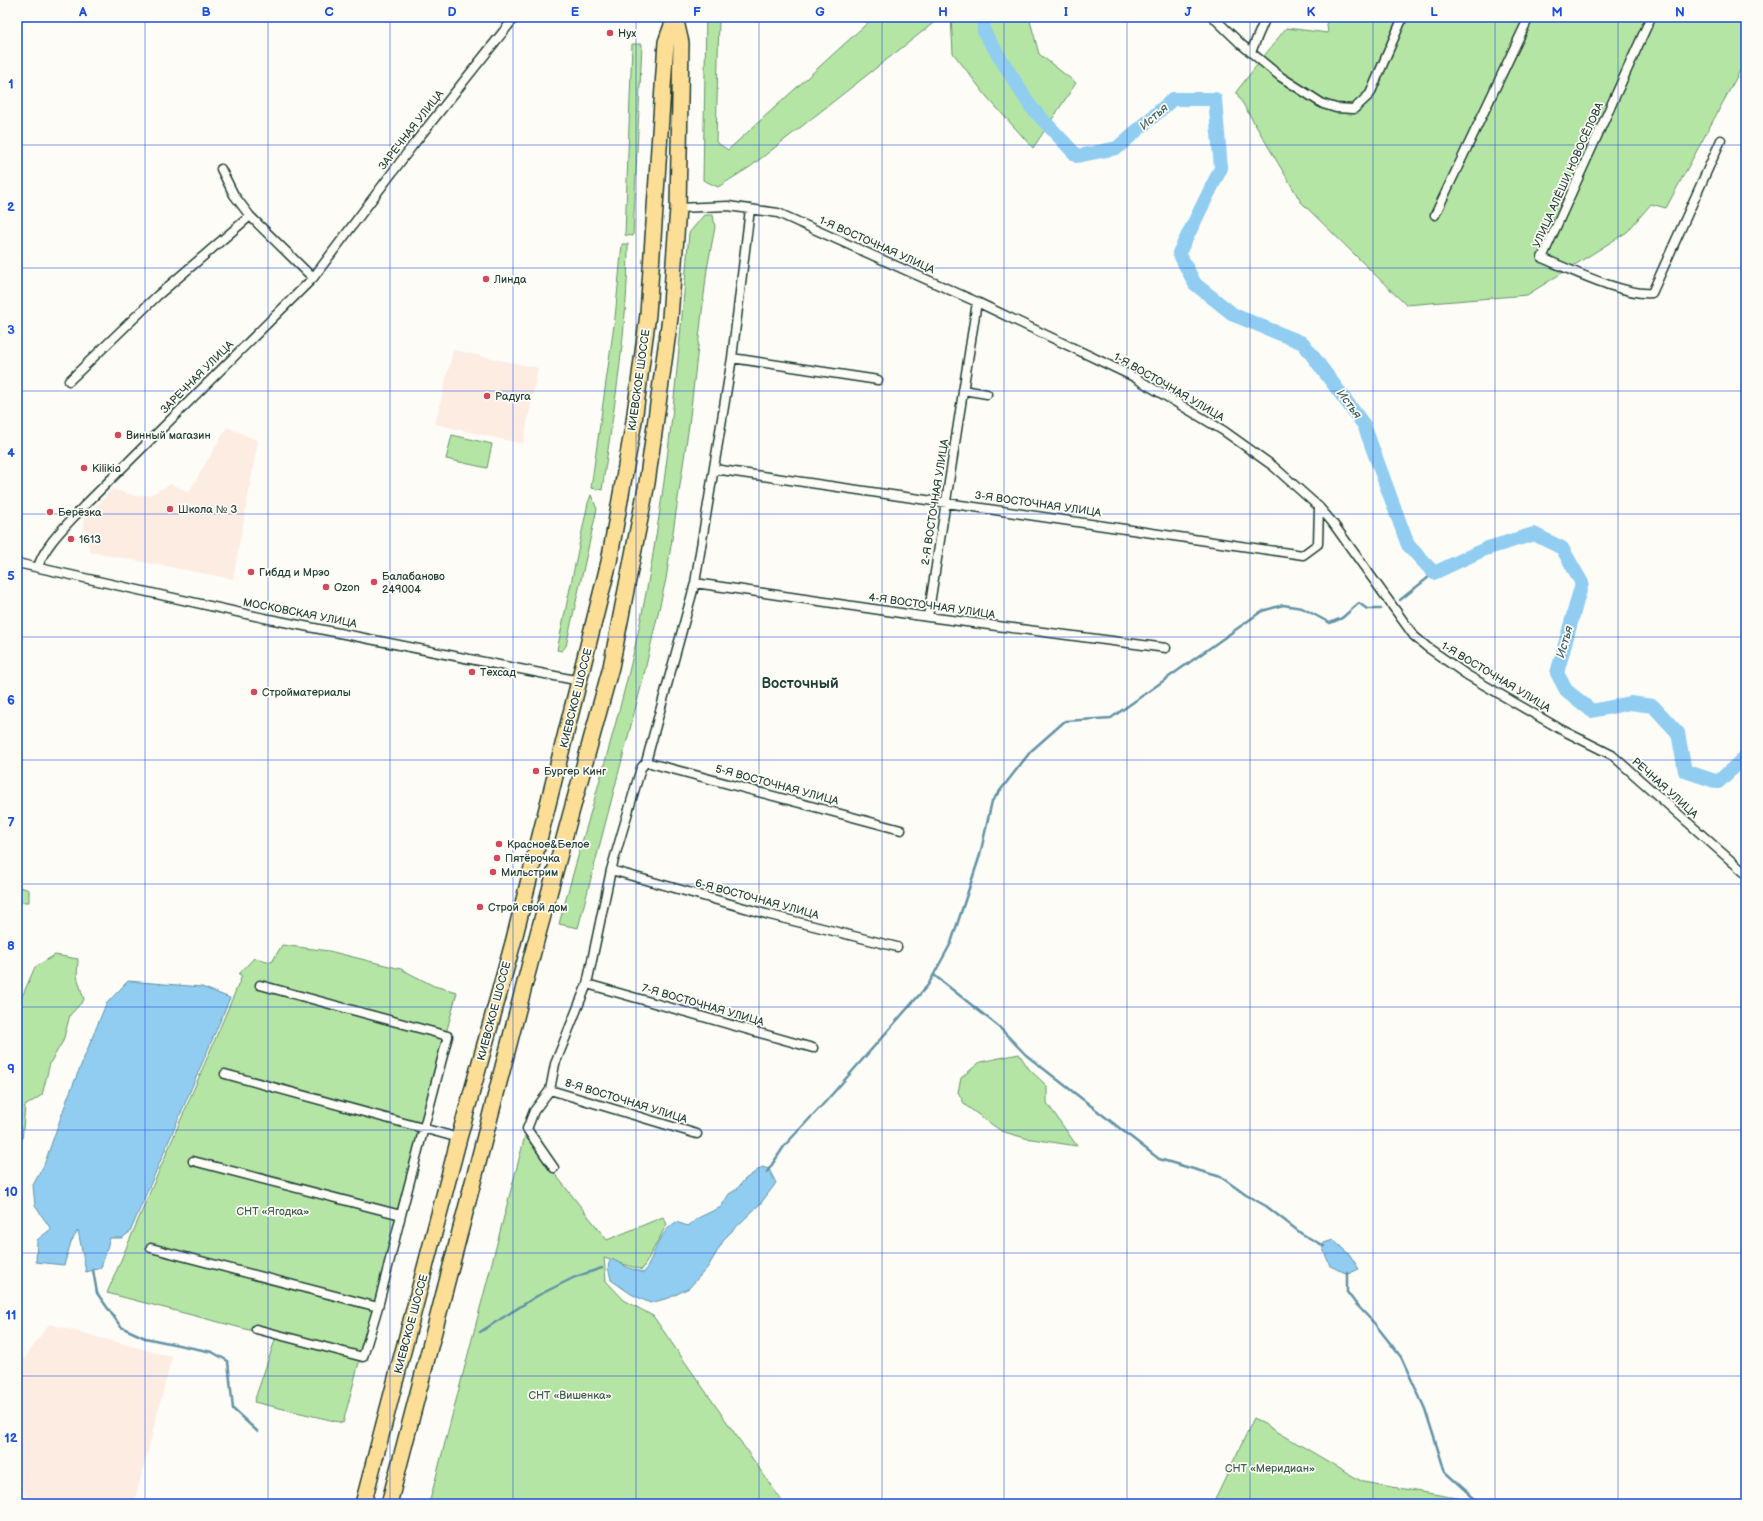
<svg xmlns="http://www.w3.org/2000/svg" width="1763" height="1521" viewBox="0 0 1763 1521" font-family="'Balsamiq Sans',sans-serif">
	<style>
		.built { fill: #fdece2 }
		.green { fill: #b4e5a5; stroke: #6a916c }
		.water { fill: #91cdf1; stroke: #6393a5 }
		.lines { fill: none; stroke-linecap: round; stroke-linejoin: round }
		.stream { stroke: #6393a5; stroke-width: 2.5 }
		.river { stroke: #91cdf1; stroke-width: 14 }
		.street-casing { stroke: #1f3d34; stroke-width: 11 }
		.highway-casing { stroke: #1f3d34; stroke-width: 18 }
		.street { stroke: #fdfcf7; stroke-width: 8 }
		.highway { stroke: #fdde96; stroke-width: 15 }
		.grid { fill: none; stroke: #1d4ed8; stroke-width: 1; stroke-opacity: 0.55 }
		.poi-dot { fill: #d1495b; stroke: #fdfcf7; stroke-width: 1.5 }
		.labels { text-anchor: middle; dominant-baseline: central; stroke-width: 3.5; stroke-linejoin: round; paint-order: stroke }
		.poi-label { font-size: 11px; fill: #1f3d34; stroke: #fdfcf7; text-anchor: start }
		.street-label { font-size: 11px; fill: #1f3d34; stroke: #fdfcf7 }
		.park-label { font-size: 11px; fill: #3d5f4b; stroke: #fdfcf7 }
		.water-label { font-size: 12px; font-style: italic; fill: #3c6163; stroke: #fdfcf7 }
		.district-label { font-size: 15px; font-weight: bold; fill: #1f3d34; stroke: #fdfcf7 }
		.neatline { fill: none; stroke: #1d4ed8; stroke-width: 1.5 }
		.grid-label { font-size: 13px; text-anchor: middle; font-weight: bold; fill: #1d4ed8 }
	</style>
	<rect width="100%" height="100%" fill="#fdfcf7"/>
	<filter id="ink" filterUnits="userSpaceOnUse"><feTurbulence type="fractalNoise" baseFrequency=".025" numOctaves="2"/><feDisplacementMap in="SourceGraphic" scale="8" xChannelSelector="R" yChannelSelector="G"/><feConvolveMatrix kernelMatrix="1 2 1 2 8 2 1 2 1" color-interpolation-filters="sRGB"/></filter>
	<g filter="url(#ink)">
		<!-- built -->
		<path class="built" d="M453,350l85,18 -15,76 -88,-20z
			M227,427l31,14 -25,138 -143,-27 -7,-30 29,-33 22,7 16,-1 21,-11 18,8z
			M49,1324l123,33 -38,147h-107l-10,-39v-96z"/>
		<!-- green -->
		<path class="green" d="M706,17h13l-3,125 12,8 146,-133h67l-191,150 -32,20 -15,-7z
			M951,17h78l10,37 37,29 -43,65 -46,-51 -34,-44z
			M1326,17h420v50h-4l-76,141 -15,-4 -24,28 -100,63 -121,10 -105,-103 -65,-110 50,-64 42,5z
			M632,44h10l-9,192 -8,-1z
			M704,215h9l2,12 -8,42 -18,156 -23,154 -24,104 -64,245 -19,-4c23,-84 49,-168 70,-252 35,-144 48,-292 60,-439z
			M622,244h6c0,83 -14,164 -26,246l-11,-2 24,-170z
			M452,435l40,9 -5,24 -41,-9z
			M591,495l6,14 -31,137 -4,5 -5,-1 31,-147z
			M17,886l12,4v12h-12z
			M282,945l47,6 72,18 33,17 23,6 -114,431 -89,-21 22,-65 -169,-44 135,-317 -3,-2 15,-16 18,4z
			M55,955l23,4 -1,17 7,24 -14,15 -7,26 -13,22 -8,32 -17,11 -3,34 -5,2v-134l18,-41z
			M1019,1054l10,15 18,17v17l30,43 -52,-8 -24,-7 -36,-26 -7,-13 3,-14 19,-16z
			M525,1136l82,104 56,-23 4,7 -25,46 -38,-12 2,23 18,19 29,16 131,188h-355z
			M1254,1418l109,64 94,16 20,6h-264z"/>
		<!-- water -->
		<path class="water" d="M128,981l74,6 28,11 -100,234 -8,6h-12l-9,30 -15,4 -8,-42 -7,12 -7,23 -28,-3 1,-22 14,-11 -16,-23 -2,-21 11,-20 24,-68 38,-93z
			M762,1167l7,2 7,14 -15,20 -36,35 -17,29 -19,21 -20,10 -19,5 -19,-9 -20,-14c-1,-7 -6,-16 1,-21l17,9 15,5c11,-18 13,-39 32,-51l12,4 10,-8 23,-11 8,-13 8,-5 7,-9z
			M1333,1240l17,15 9,14 -11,5 -18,-8 -9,-22z"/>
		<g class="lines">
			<!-- stream -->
			<path class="stream" d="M1400,600l34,-27
				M934,975l64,51 28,29 133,104 62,18 25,18 20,11 36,28 22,12
				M767,1172l18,-27 42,-45 101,-115 23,-42 29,-88 12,-54 39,-50 34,-30 46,-3 151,-107 21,-6 19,3 28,15 12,-5 17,-15 8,6h14
				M93,1270l4,23 24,34 24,11 67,14 16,9 5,48 25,23
				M1347,1272v20l9,12 19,20 26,33 24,52 20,63 31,28 7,4
				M480,1332l57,-36 38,-19 27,-9"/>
			<!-- river -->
			<path class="river" d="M983,17l1,15 47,75 46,49 40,-8 56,-49h42l6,69 -42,85 16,31 39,31 69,28 61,82 44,120 26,28 51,-24 49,-15 28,14 20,35 -25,90 9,17 26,21 38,-8 23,3 25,27 7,38 33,11 28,-26"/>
			<defs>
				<path id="street" d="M1213,17l29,28 39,32 42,27 13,4 18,1 16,-15 33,-77
					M1651,17l-109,241c27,11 83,38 110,35l69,-153
					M1251,52l15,-35
					M221,169l13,26 16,21 63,62
					M678,208l50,-2 50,7 199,89 157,75 90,54 49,35 46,41 13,15 82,114 13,11 40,28 95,55 50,25 134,119
					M1435,215l94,-198
					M732,358l146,22
					M69,381l88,-85 93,-80
					M963,390l24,4
					M714,469l589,86 15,-11 1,-37
					M17,563l247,55 316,63
					M38,567c7,-23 30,-43 46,-61l229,-228 100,-133 102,-128
					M695,583l233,34 238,31
					M928,617l49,-315
					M646,762l255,68
					M611,870l155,44 131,33
					M587,984l226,64
					M225,1074l234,64
					M550,1090l147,44
					M193,1161l208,54 47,-179 -188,-51
					M554,1168l-27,-39 7,-18 16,-21 5,-26 32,-80 24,-114 30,-102 5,-6 49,-179 37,-225 18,-149
					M151,1248l227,59 23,-92
					M256,1329l107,28 15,-50"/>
				<path id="highway" d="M363,1504l96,-366 54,-195 96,-381 25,-141 14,-107 18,-272 9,-25
					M389,1504l144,-552 78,-285 36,-184 23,-165 8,-110 3,-165 -6,-26"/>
			</defs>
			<!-- street casing -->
			<use href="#street" class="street-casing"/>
			<!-- highway casing -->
			<use href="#highway" class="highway-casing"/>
			<!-- street -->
			<use href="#street" class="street"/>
			<!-- highway -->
			<use href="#highway" class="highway"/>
		</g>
	</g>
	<!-- grid -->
	<path class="grid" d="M145,17v1487M268,17v1487M390,17v1487M513,17v1487M636,17v1487M759,17v1487M882,17v1487M1004,17v1487M1127,17v1487M1250,17v1487M1373,17v1487M1495,17v1487M1618,17v1487M17,145h1729M17,268h1729M17,391h1729M17,514h1729M17,637h1729M17,760h1729M17,884h1729M17,1007h1729M17,1130h1729M17,1253h1729M17,1376h1729"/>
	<!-- markers -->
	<g class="poi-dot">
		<circle cx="610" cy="33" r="4"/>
		<circle cx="486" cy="279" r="4"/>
		<circle cx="487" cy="396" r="4"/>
		<circle cx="118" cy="435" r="4"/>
		<circle cx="84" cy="468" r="4"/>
		<circle cx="170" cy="509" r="4"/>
		<circle cx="50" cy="512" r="4"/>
		<circle cx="71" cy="539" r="4"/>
		<circle cx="251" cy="572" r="4"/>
		<circle cx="374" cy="582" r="4"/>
		<circle cx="326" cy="587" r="4"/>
		<circle cx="472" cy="672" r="4"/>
		<circle cx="254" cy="692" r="4"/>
		<circle cx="536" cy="771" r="4"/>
		<circle cx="499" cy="844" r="4"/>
		<circle cx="497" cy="858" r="4"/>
		<circle cx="493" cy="872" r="4"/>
		<circle cx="480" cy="907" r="4"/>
	</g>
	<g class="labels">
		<!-- poi labels -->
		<g class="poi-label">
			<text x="618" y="33">Нух</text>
			<text x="494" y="279">Линда</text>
			<text x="495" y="396">Радуга</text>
			<text x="126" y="435">Винный магазин</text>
			<text x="92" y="468">Kilikia</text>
			<text x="178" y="509">Школа № 3</text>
			<text x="58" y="512">Берёзка</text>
			<text x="79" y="539">1613</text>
			<text x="259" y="572">Гибдд и Мрэо</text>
			<text x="382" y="576">Балабаново<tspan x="382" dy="13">249004</tspan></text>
			<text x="334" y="587">Ozon</text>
			<text x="480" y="672">Техсад</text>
			<text x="262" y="692">Стройматериалы</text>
			<text x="544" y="771">Бургер Кинг</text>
			<text x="507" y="844">Красное&amp;Белое</text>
			<text x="505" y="858">Пятёрочка</text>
			<text x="501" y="872">Мильстрим</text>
			<text x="488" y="907">Строй свой дом</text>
		</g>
		<!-- street labels -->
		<g class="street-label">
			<text transform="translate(411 130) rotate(-52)">ЗАРЕЧНАЯ УЛИЦА</text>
			<text transform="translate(1568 175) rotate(-66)">УЛИЦА АЛЁШИ НОВОСЁЛОВА</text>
			<text transform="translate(877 245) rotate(24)">1-Я ВОСТОЧНАЯ УЛИЦА</text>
			<text transform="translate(197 377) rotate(-45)">ЗАРЕЧНАЯ УЛИЦА</text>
			<text transform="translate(639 380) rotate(-82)">КИЕВСКОЕ ШОССЕ</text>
			<text transform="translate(1169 387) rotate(30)">1-Я ВОСТОЧНАЯ УЛИЦА</text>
			<text transform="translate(935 502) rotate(-81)">2-Я ВОСТОЧНАЯ УЛИЦА</text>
			<text transform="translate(1038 504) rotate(8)">3-Я ВОСТОЧНАЯ УЛИЦА</text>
			<text transform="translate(932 606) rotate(8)">4-Я ВОСТОЧНАЯ УЛИЦА</text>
			<text transform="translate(300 613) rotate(11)">МОСКОВСКАЯ УЛИЦА</text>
			<text transform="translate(1496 677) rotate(31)">1-Я ВОСТОЧНАЯ УЛИЦА</text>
			<text transform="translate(576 698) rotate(-76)">КИЕВСКОЕ ШОССЕ</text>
			<text transform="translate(777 785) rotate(15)">5-Я ВОСТОЧНАЯ УЛИЦА</text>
			<text transform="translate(1665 788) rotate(42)">РЕЧНАЯ УЛИЦА</text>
			<text transform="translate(757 899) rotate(15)">6-Я ВОСТОЧНАЯ УЛИЦА</text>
			<text transform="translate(703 1005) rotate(16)">7-Я ВОСТОЧНАЯ УЛИЦА</text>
			<text transform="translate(494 1011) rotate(-75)">КИЕВСКОЕ ШОССЕ</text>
			<text transform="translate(626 1101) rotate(17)">8-Я ВОСТОЧНАЯ УЛИЦА</text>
			<text transform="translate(411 1324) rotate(-75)">КИЕВСКОЕ ШОССЕ</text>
		</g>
		<!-- park labels -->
		<g class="park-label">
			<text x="273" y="1211">СНТ «Ягодка»</text>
			<text x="570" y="1395">СНТ «Вишенка»</text>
			<text x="1270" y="1468">СНТ «Меридиан»</text>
		</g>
		<!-- water labels -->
		<g class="water-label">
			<text transform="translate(1154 117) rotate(-41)">Истья</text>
			<text transform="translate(1349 404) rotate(53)">Истья</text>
			<text transform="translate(1565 642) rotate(-74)">Истья</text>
		</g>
		<!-- district labels -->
		<g class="district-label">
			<text x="800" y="683">Восточный</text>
		</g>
	</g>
	<!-- margin -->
	<rect width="1763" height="1521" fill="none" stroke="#fdfcf7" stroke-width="44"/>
	<rect x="22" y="22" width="1719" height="1477" class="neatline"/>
	<g class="grid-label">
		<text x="83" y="16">A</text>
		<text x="206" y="16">B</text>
		<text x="329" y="16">C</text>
		<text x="452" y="16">D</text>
		<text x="575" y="16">E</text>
		<text x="697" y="16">F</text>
		<text x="820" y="16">G</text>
		<text x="943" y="16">H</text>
		<text x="1066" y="16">I</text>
		<text x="1188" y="16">J</text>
		<text x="1311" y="16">K</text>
		<text x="1434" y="16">L</text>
		<text x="1557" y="16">M</text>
		<text x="1680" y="16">N</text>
		<text x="11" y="88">1</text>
		<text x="11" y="211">2</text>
		<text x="11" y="334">3</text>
		<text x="11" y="457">4</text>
		<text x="11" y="580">5</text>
		<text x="11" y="704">6</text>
		<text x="11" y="827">7</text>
		<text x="11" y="950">8</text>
		<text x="11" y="1073">9</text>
		<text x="11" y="1196">10</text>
		<text x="11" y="1319">11</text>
		<text x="11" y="1442">12</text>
	</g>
</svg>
